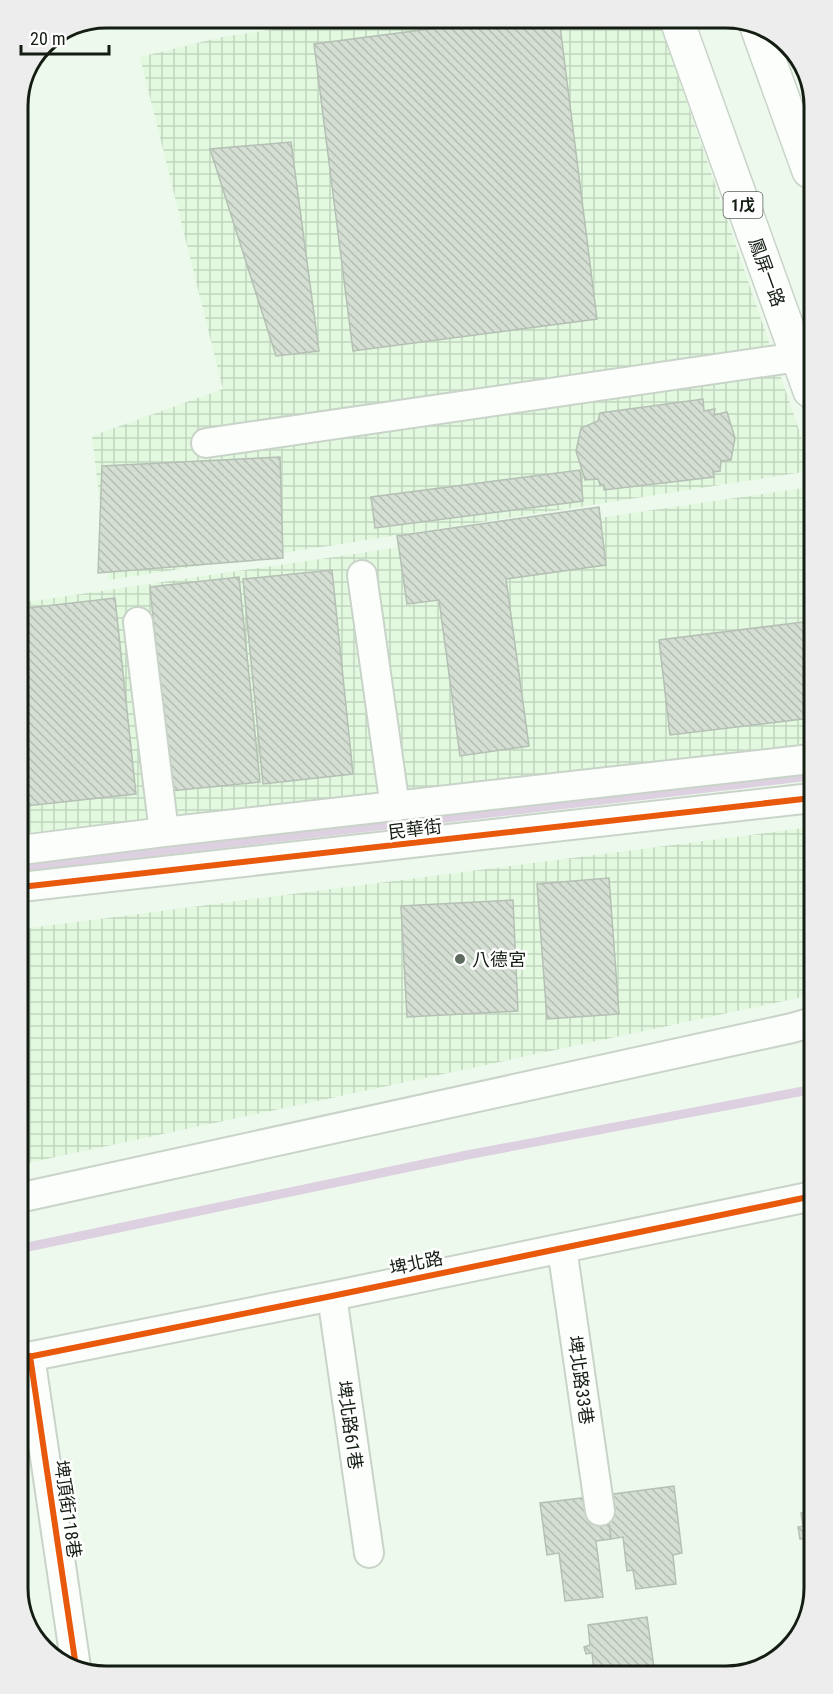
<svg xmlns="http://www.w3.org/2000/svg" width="833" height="1694" viewBox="0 0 833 1694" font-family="'Roboto Condensed','Noto Sans TC',sans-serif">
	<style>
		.industrial { fill: url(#industrial-grid) }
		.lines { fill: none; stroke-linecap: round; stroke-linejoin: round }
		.stream { stroke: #ddd0e0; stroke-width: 9 }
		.building { fill: url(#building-back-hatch); stroke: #b5c0b4; stroke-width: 1.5 }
		.minor-casing { stroke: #c9d4c9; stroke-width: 32 }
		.major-casing { stroke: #c9d4c9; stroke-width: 36 }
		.minor { stroke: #fcfefc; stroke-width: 28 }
		.major { stroke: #fcfefc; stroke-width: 33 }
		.cycleway-casing { stroke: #fff; stroke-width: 10 }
		.cycleway { stroke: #e8590c; stroke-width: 6 }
		.poi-dot { fill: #5f6a5e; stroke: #fff; stroke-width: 2 }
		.labels { text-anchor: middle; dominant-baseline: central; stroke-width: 5; stroke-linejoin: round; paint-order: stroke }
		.shield { fill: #fff; stroke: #5a6159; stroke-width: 1.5 }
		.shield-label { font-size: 16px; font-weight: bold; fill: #131d12 }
		.street-label { font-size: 18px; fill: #131d12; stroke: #fff }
		.poi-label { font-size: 18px; fill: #131d12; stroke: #fff; text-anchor: start }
		.rim { fill: none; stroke: #131d12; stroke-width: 3 }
	</style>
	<defs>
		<pattern id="industrial-grid" width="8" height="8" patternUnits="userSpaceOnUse" patternTransform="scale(1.5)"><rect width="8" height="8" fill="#e2f9df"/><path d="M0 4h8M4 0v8" fill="none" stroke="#c1d5be"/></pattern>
		<pattern id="building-back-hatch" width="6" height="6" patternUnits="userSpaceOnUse" patternTransform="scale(1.5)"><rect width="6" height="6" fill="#d4ded3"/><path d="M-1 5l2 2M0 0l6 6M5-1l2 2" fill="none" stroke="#b5beb4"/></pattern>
	</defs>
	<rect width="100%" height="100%" fill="#edf9ec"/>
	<!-- industrial -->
	<path class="industrial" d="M350,18h308l152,444v9l-701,109 -17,-144 131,-47 -83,-332 82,-20z
		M810,487l1,256 -790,91 -1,-231z
		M812,827v168l-789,169 -1,-235z"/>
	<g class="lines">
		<!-- stream -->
		<path class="stream" d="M21,867l790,-91
			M23,1248l444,-93 342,-65 4,-3"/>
	</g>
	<!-- building -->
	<path class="building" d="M514,18h45l38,301 -244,32 -39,-307z
		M291,142l28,209 -43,5 -66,-207z
		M703,399l1,12 11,-2 -1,6 13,-3 8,26 -4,22 -10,1 -1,10 -7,1 1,5 -110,13v-5h-4l-2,-6 -13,1 -9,-29 5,-23 17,-7 2,-8z
		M280,457l3,101 -185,15 4,-107z
		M580,470l3,31 -208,27 -4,-31z
		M599,507l7,58 -100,14 23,167 -69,10 -21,-156 -32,4 -10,-68z
		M332,570l21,204 -90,10 -20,-205z
		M239,577l21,205 -90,9 -20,-204z
		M115,598l21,196 -110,12 -5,-45 -1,-152z
		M811,621v97l-141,17 -11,-95z
		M609,878l10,136 -72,5 -10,-135z
		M513,900l5,111 -111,6 -6,-111z
		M674,1486l8,67 -9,2 3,29 -40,5 -3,-19 -6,1 -4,-34 -12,2 -5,-44z
		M606,1495l5,44 -15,2 7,56 -38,4 -6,-48 -12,2 -7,-52z
		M815,1510v33l-9,1 -1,-6 -5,1 -2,-12 5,-1 -2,-13z
		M647,1617l7,51 -18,3h-42l-2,-18 -6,1 -2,-7 6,-2 -2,-20z"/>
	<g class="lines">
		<defs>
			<path id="minor" d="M206,443l592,-86
				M362,575l33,232
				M138,622l26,210
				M21,850l143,-18 647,-73
				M21,887l791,-89
				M23,1197l769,-169 21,-6
				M562,1248l38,263
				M332,1296l37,257
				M30,1356l46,311
				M23,1358l309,-62 481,-100"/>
			<path id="major" d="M676,18l134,373
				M757,27l52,144"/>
		</defs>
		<!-- minor casing -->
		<use href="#minor" class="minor-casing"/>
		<!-- major casing -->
		<use href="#major" class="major-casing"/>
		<!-- minor -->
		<use href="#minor" class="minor"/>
		<!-- major -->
		<use href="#major" class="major"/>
		<defs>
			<path id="cycleway" d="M21,887l791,-89
				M30,1356l46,311
				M23,1358l309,-62 481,-100"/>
		</defs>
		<!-- cycleway casing -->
		<use href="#cycleway" class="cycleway-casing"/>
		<!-- cycleway -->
		<use href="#cycleway" class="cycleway"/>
	</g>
	<!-- markers -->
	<circle class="poi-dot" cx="460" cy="959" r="6"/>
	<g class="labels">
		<!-- shield labels -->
		<rect class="shield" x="723.5" y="192" width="39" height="26" rx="4.5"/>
		<g class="shield-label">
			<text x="743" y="205">1戊</text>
		</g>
		<!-- street labels -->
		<g class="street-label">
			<text transform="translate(767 272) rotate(70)">鳳屏一路</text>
			<text transform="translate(415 829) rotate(-7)">民華街</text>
			<text transform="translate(416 1263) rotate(-12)">埤北路</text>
			<text transform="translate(581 1380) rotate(82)">埤北路33巷</text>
			<text transform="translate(350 1425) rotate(82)">埤北路61巷</text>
			<text transform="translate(68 1509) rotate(82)">埤頂街118巷</text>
		</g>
		<!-- poi labels -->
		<g class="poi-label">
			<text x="472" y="959">八德宮</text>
		</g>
	</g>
	<!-- crop -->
	<path d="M0 0H833V1694H0ZM106 28H726A78 78 0 0 1 804 106V1588A78 78 0 0 1 726 1666H106A78 78 0 0 1 28 1588V106A78 78 0 0 1 106 28Z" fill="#ecedec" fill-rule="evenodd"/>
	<path class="rim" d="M106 28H726A78 78 0 0 1 804 106V1588A78 78 0 0 1 726 1666H106A78 78 0 0 1 28 1588V106A78 78 0 0 1 106 28Z"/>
	<!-- scale -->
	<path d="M21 45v9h88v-9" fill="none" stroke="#131d12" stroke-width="3"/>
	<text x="30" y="45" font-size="18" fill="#131d12" stroke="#ffffff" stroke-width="4.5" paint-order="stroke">20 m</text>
</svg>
